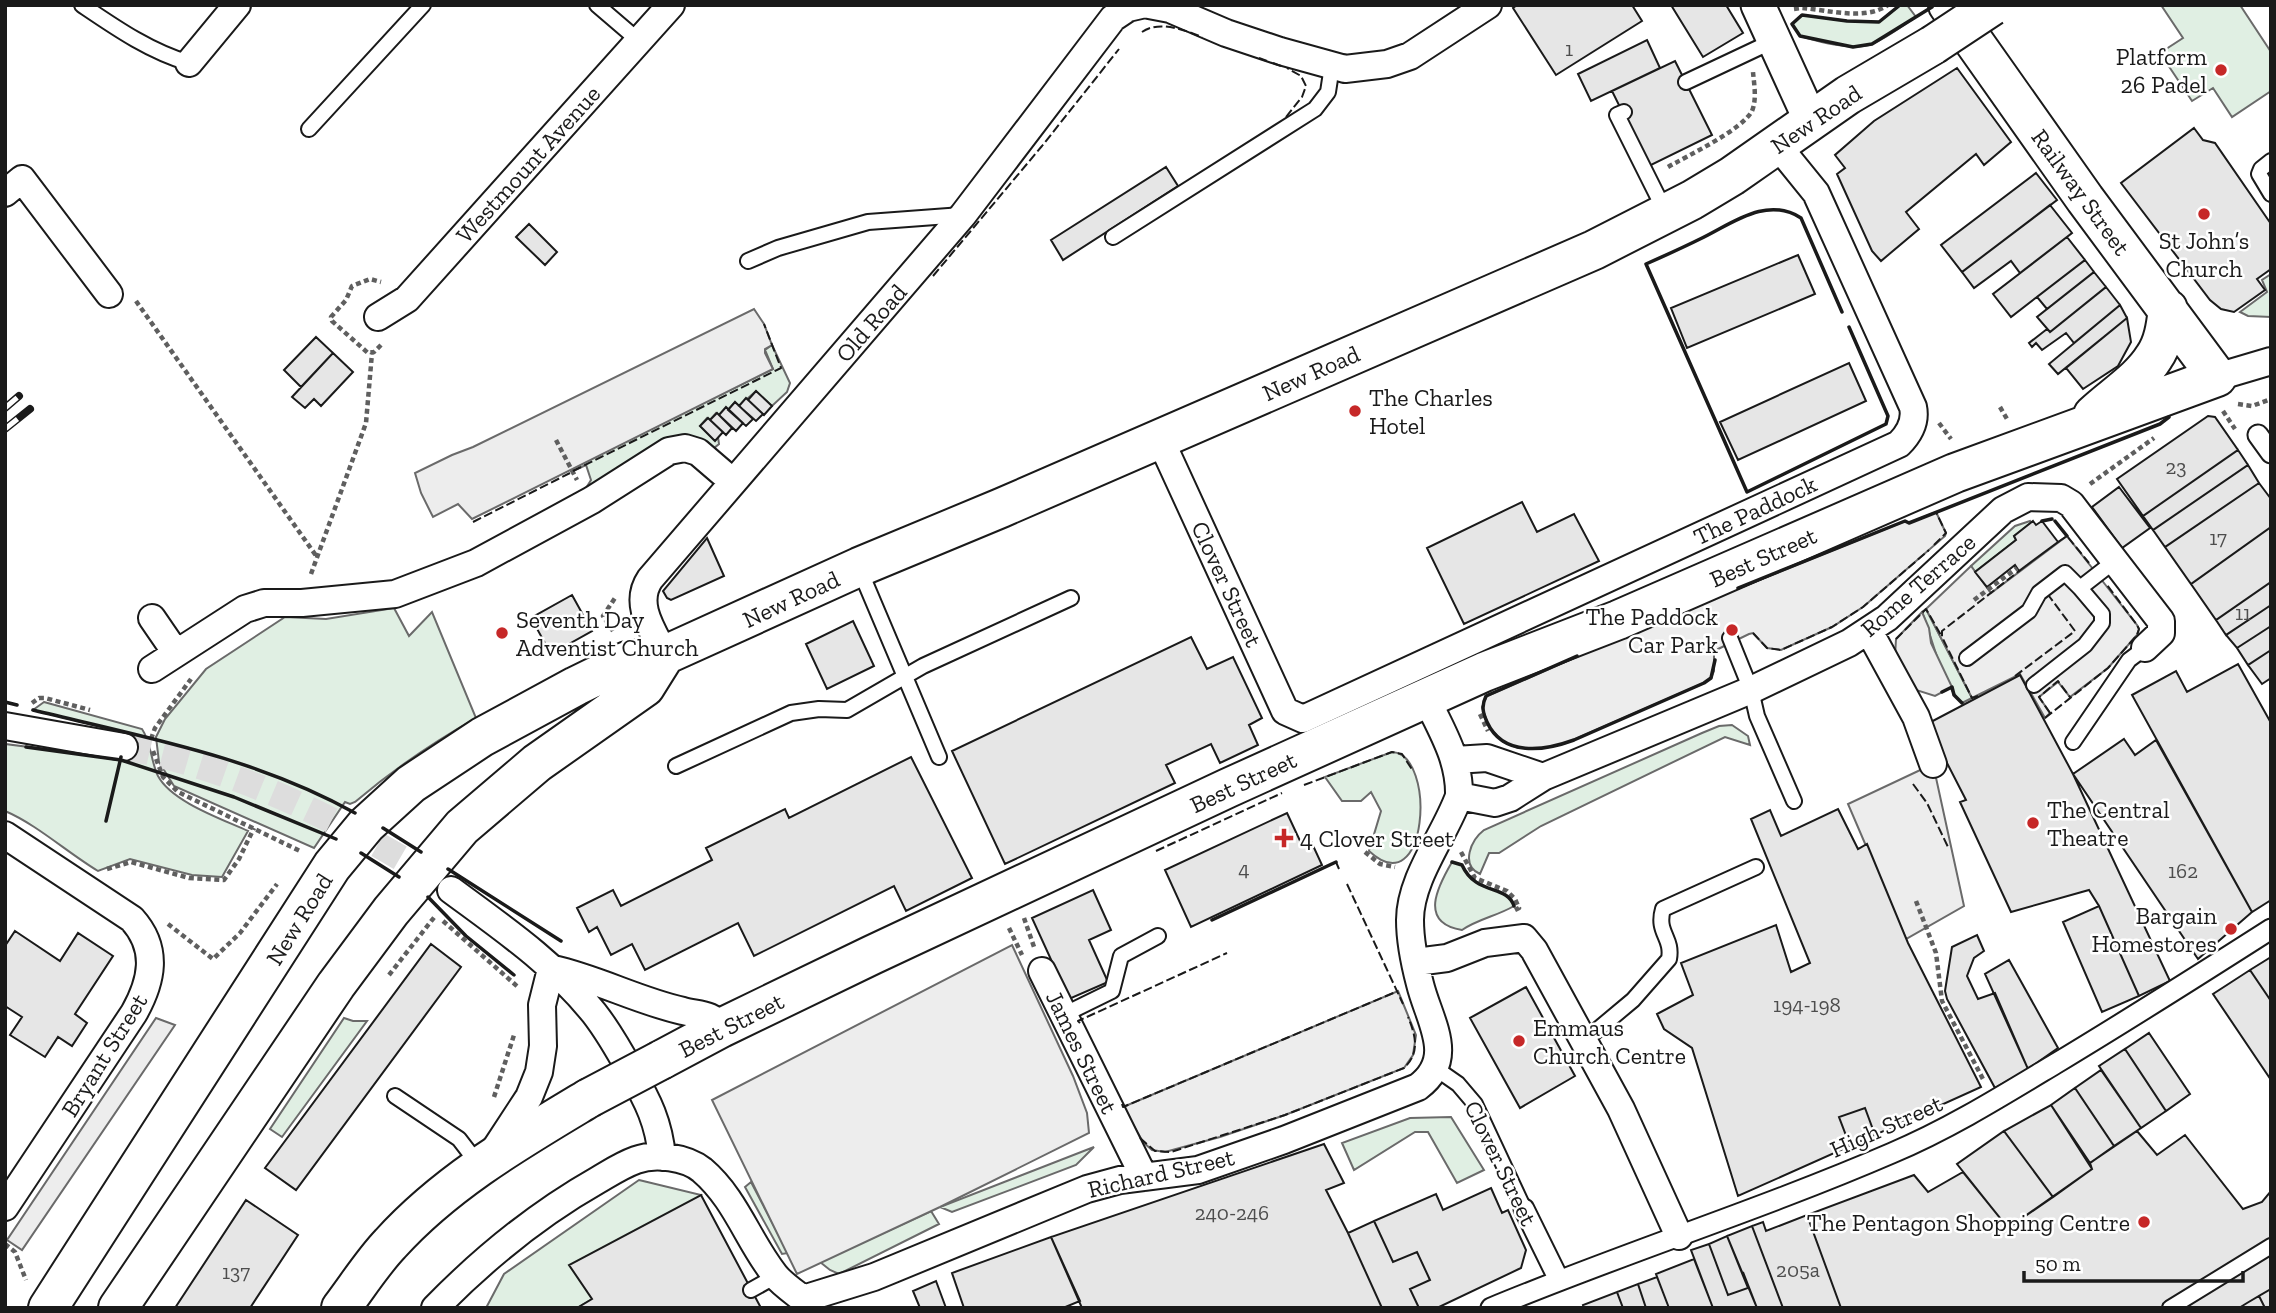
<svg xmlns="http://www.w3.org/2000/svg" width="2276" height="1313" viewBox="0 0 2276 1313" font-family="'Zilla Slab',serif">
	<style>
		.green { fill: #e0efe3; stroke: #6a6a6a; stroke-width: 2 }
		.parking { fill: #ededed; stroke: #6a6a6a; stroke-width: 2 }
		.building { fill: #e6e6e6; stroke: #1a1a1a; stroke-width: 2 }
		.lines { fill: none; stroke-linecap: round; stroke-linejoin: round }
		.minor-tunnel { stroke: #ddd; stroke-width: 26; stroke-dasharray: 26 13; stroke-linecap: butt }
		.service-casing { stroke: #1a1a1a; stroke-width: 18 }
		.pedestrian-casing { stroke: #1a1a1a; stroke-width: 23 }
		.minor-casing { stroke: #1a1a1a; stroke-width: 30 }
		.tertiary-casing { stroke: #1a1a1a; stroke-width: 37 }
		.primary-casing { stroke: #1a1a1a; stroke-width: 42 }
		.path { stroke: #5f5f5f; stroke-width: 4.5; stroke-dasharray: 5 3.5; stroke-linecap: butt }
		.service { stroke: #fff; stroke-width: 14 }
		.pedestrian { stroke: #fff; stroke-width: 19 }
		.minor { stroke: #fff; stroke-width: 26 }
		.tertiary { stroke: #fff; stroke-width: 33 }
		.primary { stroke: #fff; stroke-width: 38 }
		.rail-casing { stroke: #1a1a1a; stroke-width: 8 }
		.rail { stroke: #fff; stroke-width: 5; stroke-dasharray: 16; stroke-linecap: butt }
		.primary-bridge-casing { stroke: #1a1a1a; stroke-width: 42; stroke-linecap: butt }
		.primary-bridge { stroke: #fff; stroke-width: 38 }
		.fence { stroke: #1a1a1a; stroke-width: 2; stroke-dasharray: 9 3.5; stroke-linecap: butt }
		.wall { stroke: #1a1a1a; stroke-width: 3.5 }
		.poi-dot { fill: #c62828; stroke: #fff; stroke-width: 2.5 }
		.labels { text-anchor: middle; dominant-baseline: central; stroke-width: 5; stroke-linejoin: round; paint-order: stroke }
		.number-label { font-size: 21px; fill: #4d4d4d }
		.poi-label { font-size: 24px; fill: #1a1a1a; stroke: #fff; text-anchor: start }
		.street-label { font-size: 24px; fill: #1a1a1a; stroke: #fff }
	</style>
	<rect width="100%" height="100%" fill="#fff"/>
	<!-- green -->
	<path class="green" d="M1900,5h7l9,12c-14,9 -29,21 -44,27 -21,7 -52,-2 -72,-8l-8,-12 10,-9 45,6 32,1z
		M2161,5h79l31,47v39l-39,26 -19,-29 -21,13 -32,-48 23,-15z
		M2271,274v43l-23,-1 -8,-4 27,-20 -5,-12z
		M772,345l18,38 -3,9 -15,14 -16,-15 -17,15 -4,-4 -7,8 -2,-2 -7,7 -3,-2 -6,7 -3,-2 -7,8 14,14 4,-3 1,7 -5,4 -124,42 -4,-2 5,-8 -5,-15 -13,6 -2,-3 202,-99 -8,-19z
		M2030,521l1,2 -17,13 2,4 -41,32 -4,-6 44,-40z
		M394,608l15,28 23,-24 44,106c-46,26 -81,50 -121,84l-5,2 -5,-2 -31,46 -140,-62 -15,-24 -3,-25 9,-18 41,-50 79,-52 41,2z
		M1926,609l46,89 -10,5c-21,-19 -29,-64 -40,-91z
		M44,702l98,27c9,13 9,33 16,47 14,26 64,43 90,55l-26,46 -30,-2 -62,-16 -32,12c-30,-18 -62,-47 -93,-60v-67l116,15 5,-26 -93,-23z
		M1732,725l16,11 2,9 -25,-8 -184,89 -42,27h-10l-9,21c-20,-9 -9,-34 4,-44l218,-97 17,-7z
		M1392,752c45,2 36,154 -23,99l12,-40 -10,-19 -10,9h-19l-17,-24z
		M1452,862l10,3c14,31 45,19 52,41 -17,10 -36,13 -52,24 -44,-7 -24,-44 -10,-68z
		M344,1018l9,3h14l-85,116 -12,-8z
		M1451,1117l33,53 -27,13 -29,-51h-13l-61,38 -12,-27 68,-25z
		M1094,1147l-18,18 -124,47 -12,-5z
		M639,1180l62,15 -109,104 -15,9h-91l18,-34z
		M751,1182l37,71 -6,1 -37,-67z
		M931,1211l8,13 -100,50 -9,-4 -10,-8z"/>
	<!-- parking -->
	<path class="parking" d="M754,309l10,15 8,21 -7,4v4l8,16 -301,150 -14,-15 -25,13 -12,-24 -6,-20 37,-18 21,-8z
		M1936,512l10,21 -1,3 -82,71 -31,20 -51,23 -14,-2 -14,-15 -4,1 -35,17v20l-3,7 -7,5 -138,60 -21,5h-27l-15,-6 -14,-15 -7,-20 5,-11 193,-84 225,-91 4,2z
		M2067,536l70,89 2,4 -2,6 -29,33 -38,29 -12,-15 -19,15 11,16 -5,5 -25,-44 -48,24 -46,-89 45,-43 20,27z
		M1922,612l7,16 2,15 21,44 -17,9 -19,-6 -21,-33 1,-18z
		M1933,764l31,142 -58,33 -58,-135z
		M1012,945l61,131 14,37 2,20 -149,74 -143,67 -85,-174z
		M1398,991l18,44 -3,20 -9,13 -119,47 -65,22 -55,15 -13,-2 -9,-8 -20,-35z
		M156,1018l19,7 -153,225 -15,-10z"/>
	<!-- building -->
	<path class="building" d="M1517,5h115l10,16 -86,54 -43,-67z
		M1671,5h55l17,28 -40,24z
		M1647,40l13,28 -69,33 -13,-27z
		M1675,61l37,74 -63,31 -37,-75z
		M1957,68l54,74 -27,23 -8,-11 -70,58 13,17 -38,32 -9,-10 -35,-77 8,-6 -10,-13 39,-34z
		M2194,128l9,12 12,3 56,81v45l-14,10 8,11 -31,22 -13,-3 -11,-9 -89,-117z
		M1166,167l12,19 -115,74 -12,-20z
		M2036,173l21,27 -95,72 -21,-27z
		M2050,205l22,28 -52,40 -9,-12 -37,27 -12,-16z
		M529,224l28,28 -12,13 -29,-28z
		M2067,237l18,23 -74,57 -18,-23z
		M1798,255l17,39 -128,54 -16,-40z
		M2085,260l9,12 -47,37 -10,-12z
		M2094,272l12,15 -56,45 -13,-15z
		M2106,287l14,18 -46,38 -8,-10 -24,17 -6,-7 -4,4 -3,-4 18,-14 3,3z
		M2120,305l7,13 -69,56 -9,-10z
		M2127,318l4,24 -13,24 -35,23 -17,-21z
		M316,337l17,16 -32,34 -17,-17z
		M333,353l20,19 -32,34 -7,-7 -9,9 -13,-11z
		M1849,363l17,38 -128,59 -18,-38z
		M756,391l16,15 -8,9 -16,-15z
		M746,398l17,16 -7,7 -17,-15z
		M735,402l18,17 -7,7 -18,-16z
		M726,407l17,16 -7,8 -17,-16z
		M717,413l15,15 -6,7 -16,-15z
		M2208,416l7,1 23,33 -95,66 -26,-37z
		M708,418l15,14 -8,9 -15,-15z
		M2238,450l10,15 -95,65 -10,-14z
		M2248,465l11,18 -94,64 -12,-17z
		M2259,483l12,16v28l-80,57 -26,-37z
		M2119,487l31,41 -28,20 -30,-41z
		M1522,502l15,30 37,-18 25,47 -135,63 -37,-76z
		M2033,521l3,4 6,-4 16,21 -39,29 -4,-6 -28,22 -12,-15 41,-32 -2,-4z
		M2271,527v55l-55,38 -25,-36z
		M707,538l17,38 -53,24 -4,-2 -4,-7z
		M2271,582v23l-45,30 -10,-15z
		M572,595l20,36 -41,23 -20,-36z
		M2271,605v21l-34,22 -11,-13z
		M853,621l21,45 -47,23 -21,-45z
		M2271,626v24l-23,15 -11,-17z
		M1191,637l16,32 26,-12 29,61 -13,7 9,20 -38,18 -9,-19 -45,21 9,18 -170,81 -53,-113z
		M2271,650v28l-9,6 -14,-19z
		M2238,664l33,59v177l-19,12 -120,-217 44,-24 11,21z
		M2020,675l53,99 97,207 -31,15 -40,-90 -10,-16 -78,22 -51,-110 6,-2 -39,-76z
		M2124,739l11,16 21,-15 96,172 -54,47 -125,-185z
		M911,757l61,121 -66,33 -12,-25 -140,70 -16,-33 -93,47 -13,-26 -21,11 -14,-28 -8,5 -12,-24 36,-18 8,16 91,-46 -6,-12 79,-39 4,9z
		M1838,809l20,40 9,-5 41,99 73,144 -106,48 -10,-27 -26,9 11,29 -112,50 -46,-148 -28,-19 -7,-15 36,-19 -12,-32 95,-38 15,47 19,-9 -59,-144 19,-9 11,26z
		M1287,813l14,30 9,-4 12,26 -131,62 -26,-57z
		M1093,890l18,40 -22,10 19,42 -39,17 -37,-81z
		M2099,906l40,90 -37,16 -39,-90z
		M15,931l45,30 18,-28 35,23 -38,58 12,9 -15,23 -14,-9 -13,20 -35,-22 12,-18 -17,-11v-60z
		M1977,935l7,16 -10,7 -7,18 11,23 17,-6 33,76 -33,19 -48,-89 -2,-8 7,-44z
		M431,944l30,23 -165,223 -31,-22z
		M2271,957v44l-21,-31z
		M2009,960l49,88 -30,21 -43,-95z
		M2250,970l21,31v79l-58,-86z
		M1526,987l49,89 -55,32 -50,-90z
		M2149,1033l41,61 -24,17 -41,-62z
		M2125,1049l41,62 -25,17 -42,-62z
		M2101,1070l40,58 -27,18 -39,-58z
		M2075,1088l39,58 -24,17 -39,-58z
		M2051,1105l41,64 -39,28 -49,-66z
		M1865,1108l10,27 -25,11 -11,-29z
		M2004,1131l49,66 -45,31 -51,-64z
		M2137,1131l20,24 28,-20 58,74 19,-7 9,-11v117h-430l-34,-93 107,-40 14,17 35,-20 45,56 84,-59 -2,-6z
		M1324,1144l20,39 -18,7 22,43 34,75h-300l-31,-71z
		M1491,1188l11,25 6,-3 18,40 -5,18 -84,40h-18l-9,-19 20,-9 -13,-28 -24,10 -19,-41 62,-27 7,16z
		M701,1195l60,113h-184l15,-9 -23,-34z
		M246,1200l52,35 -48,73h-75z
		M1807,1215l34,93h-58l-31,-82 11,-4 3,9z
		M1374,1221l19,41 24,-10 13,28 -20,9 9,19h-37l-34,-75z
		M1752,1226l31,82h-26l-30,-72z
		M1727,1236l21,52 -20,7 -19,-51z
		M1051,1237l29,64 -17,7h-99l-12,-35z
		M1709,1244l19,51 20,-7 -5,-16 14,36h-44l-22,-58z
		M1694,1259l19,49h-44l-13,-34z
		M1657,1277l12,31h-23l-8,-24z
		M936,1281l10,27h-26l-7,-17z
		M1638,1284l8,24h-23l-6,-16z
		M2271,1289v19h-6l-6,-12z
		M1617,1292l6,16h-39l-1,-3z
		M2259,1296l6,12h-26l8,-5z"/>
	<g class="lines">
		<!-- minor-tunnel -->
		<path class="minor-tunnel" d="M124,747c114,22 214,72 312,132"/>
		<defs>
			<path id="service" d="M82,5c34,23 67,46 107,58
				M597,5l42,36
				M1686,82l87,-41
				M1624,112l-7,3 48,96
				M309,129l114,-124
				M2271,161l-10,8 -2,5 12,20
				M1113,237l202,-128 13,-17 4,-26
				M748,261l30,-13 90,-26 94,-7
				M859,568l80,189
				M1730,638l21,52 6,26 37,85
				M1967,658l62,-47 10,-18 26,-20 15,15 36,-28
				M2034,685l51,-40 17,-22v-9l-22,-26
				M2073,742l56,-82 16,-12
				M676,766l115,-53 28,-4 28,1 76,-44 148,-68
				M1063,1015l49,-24 9,-35 37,-20
				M1584,1041l49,-41 36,-41c4,-22 -13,-26 -6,-50l93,-42
				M1435,1068l23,16 17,20 49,105
				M395,1096l64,43 20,26
				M751,1290l25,-14
				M2170,1308l101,-62"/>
			<path id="pedestrian" d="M2258,435l13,18
				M1524,1209l35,71
				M1491,1308c132,-55 269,-98 401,-155 57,-24 110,-57 163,-89 73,-44 144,-89 216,-135"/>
			<path id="minor" d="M1149,5l21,4 56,24 54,18 65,18 42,-5 23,-8 78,-51
				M189,63l48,-58
				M5,193l17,-14 87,115
				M378,317l29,-18 264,-294
				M2217,377l54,-16
				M1160,439l125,272 18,8 596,-275c10,-10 17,-23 14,-37l-97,-214 -39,-48
				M152,618l24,35
				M1869,631l47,86 17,47
				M665,655c-12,-24 -32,-51 -15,-76l313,-364 150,-197 15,-10 13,-3
				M152,669l93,-60 19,-6h38l93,-9 81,-31 116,-63 77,-49 16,-3 13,4 35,30
				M5,726l119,21
				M1455,760l32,-2 56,19
				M1459,796l36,7 15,-5 33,-21 208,-87 98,-47 38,-25 116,-108 25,-13 33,1 10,6 90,117v12l-16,15
				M5,835l127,84c27,30 20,62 2,94l-129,194
				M451,890c50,37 103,73 143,123 14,18 26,39 37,59 17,29 28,51 31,85
				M1416,962l31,-4 38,-15 39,-5 10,12 87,159 58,127
				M553,969c45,10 85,32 130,42 15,4 30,2 38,17
				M1042,971l102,206
				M493,1152l36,-55 10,-25 4,-26 -1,-41 9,-36
				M435,1308c48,-49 103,-94 163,-128 12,-7 24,-15 38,-20 19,-7 50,-3 66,10 34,29 46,71 73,105 7,9 19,17 28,24l71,-22 213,-88 33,-9 78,-10 86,-30 134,-53c39,-29 11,-66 2,-103 -5,-19 -10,-44 -10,-64 0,-42 35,-85 49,-124 1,-36 -17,-65 -32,-96"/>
			<path id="tertiary" d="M1758,5l53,116"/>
			<path id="primary" d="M2093,415c20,-19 47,-35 61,-58 10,-14 12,-32 14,-48
				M661,1060l60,-32 151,-73 356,-167 256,-116 134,-52 337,-147 262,-96 -132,-178 -137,-194
				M48,1308l284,-442 34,-41 45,-41 71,-47 94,-51 51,-25 38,-6 194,-88 142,-59 593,-258 98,-50 40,-24 116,-81 85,-50
				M118,1308l218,-323 55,-74 71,-84 75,-64 108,-76 20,-32
				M341,1308c16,-21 31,-45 49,-64 56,-62 129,-104 199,-146"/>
		</defs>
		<!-- service casing -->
		<use href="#service" class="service-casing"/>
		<!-- pedestrian casing -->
		<use href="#pedestrian" class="pedestrian-casing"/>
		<!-- minor casing -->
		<use href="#minor" class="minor-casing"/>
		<!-- tertiary casing -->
		<use href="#tertiary" class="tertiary-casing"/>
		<!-- primary casing -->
		<use href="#primary" class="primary-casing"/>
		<!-- path -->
		<path class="path" d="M1794,9l8,-1c27,2 63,13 86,-3
			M1668,167c19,-11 74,-37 84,-56 5,-12 2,-27 1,-39
			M136,301l181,256
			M381,345l-7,7 -6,1 -36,-32 -1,-4 15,-17 6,-14 18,-7 11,3
			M2238,404l14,2 19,-7
			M2000,407l7,12
			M2223,411l12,18
			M1939,423l12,16
			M556,440l21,40
			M2090,484l64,-46
			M311,574l55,-151 6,-70
			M1974,600l43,-32
			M613,631l-10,-15 12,-18
			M32,703l7,-5h6l45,12
			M1480,714l8,17
			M151,739l4,-11 36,-49
			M153,751l10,26 15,15 122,59
			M1365,852l15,12 15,3
			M1461,852l14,26 32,13 8,8 4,9 -4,2
			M107,869l24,-7 58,16 35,2 15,-21 15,-31
			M1916,901l20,52 6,48 42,80
			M1024,918l10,29
			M443,921l75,66
			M168,924l45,35 27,-26 37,-49
			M1009,928l13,27
			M389,975l47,-60
			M494,1097l20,-62
			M5,1244l10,8 11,28"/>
		<!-- service -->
		<use href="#service" class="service"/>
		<!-- pedestrian -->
		<use href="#pedestrian" class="pedestrian"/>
		<!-- minor -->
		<use href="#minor" class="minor"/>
		<!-- tertiary -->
		<use href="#tertiary" class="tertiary"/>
		<!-- primary -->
		<use href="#primary" class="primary"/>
		<defs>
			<path id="rail" d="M5,408l14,-12
				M5,429l25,-20"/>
		</defs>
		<!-- rail casing -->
		<use href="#rail" class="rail-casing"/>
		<!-- rail -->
		<use href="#rail" class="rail"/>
		<defs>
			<path id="primary-bridge" d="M1933,45l59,-39
				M589,1098l72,-38"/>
		</defs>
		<!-- primary-bridge casing -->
		<use href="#primary-bridge" class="primary-bridge-casing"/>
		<!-- primary-bridge -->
		<use href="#primary-bridge" class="primary-bridge"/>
		<!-- fence -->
		<path class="fence" d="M1142,32c17,-12 42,-2 60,5
			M1259,58l8,3
			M1273,63l8,3
			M1286,117l16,-20 4,-11 -5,-10 -14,-8
			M2271,174v4
			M933,276l109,-130 77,-97
			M573,471l208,-103 -17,-44
			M473,522l97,-49
			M2058,542l9,-6 22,27
			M1934,545l12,-12 -10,-21
			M1753,633l14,15 14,2 51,-23 31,-20 66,-57
			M1896,639l30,-30 15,26
			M2015,676l60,-45 -26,-35
			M1978,696l-6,2 -30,-61v-6l77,-60
			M2050,713l-11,-16 19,-16 12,16
			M2045,718l63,-50 29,-33 2,-6 -2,-4 -30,-40
			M1913,784l14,19 21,44
			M1304,785l88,-33 10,2 11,17
			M1156,851l126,-58
			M1336,862l3,7
			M1347,884l56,120
			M1080,1023l-2,-2 149,-68
			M1122,1104l1,3 275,-116
			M1140,1138l15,13 16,1 114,-37 119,-47c16,-15 12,-32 4,-51"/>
		<!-- wall -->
		<path class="wall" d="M1858,5h19
			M1900,5l-21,17 -32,-1 -45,-6 -10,9 8,12 53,11 19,-3 60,-37
			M1842,312l-41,-94c-35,-23 -71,7 -101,21 -18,9 -36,17 -54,25l101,228 139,-68 2,-8 -39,-89
			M2042,521l10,-2
			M2055,521l12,15
			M1738,588l167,-67 4,2 251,-99 9,-7
			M1577,656l-91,40c-5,10 -3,17 1,26 16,35 57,29 87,18l130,-57 7,-5 4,-18
			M1942,692l10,-5 2,8 8,8
			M5,702l12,3
			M33,710c110,27 222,47 322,103
			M26,747l95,13 113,37 102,42
			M106,821l15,-64
			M383,828l38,24
			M361,853l38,24
			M1452,862l10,3c14,31 45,19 52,41
			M448,869l113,72
			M428,897l38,39 48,39
			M1212,920l124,-58"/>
	</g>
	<!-- markers -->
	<g class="poi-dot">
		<circle cx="2221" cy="70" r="7"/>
		<circle cx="2204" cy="214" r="7"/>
		<circle cx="1355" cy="411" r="7"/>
		<circle cx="1732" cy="630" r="7"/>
		<circle cx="502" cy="633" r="7"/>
		<circle cx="2033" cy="823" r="7"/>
		<path d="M1280.5 827.5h7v7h7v7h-7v7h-7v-7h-7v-7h7z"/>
		<circle cx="2231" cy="929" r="7"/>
		<circle cx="1519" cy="1041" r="7"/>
		<circle cx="2144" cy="1222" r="7"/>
	</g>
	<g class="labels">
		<!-- number labels -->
		<g class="number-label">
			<text x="1569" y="48">1</text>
			<text x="2176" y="466">23</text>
			<text x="2218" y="537">17</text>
			<text x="2243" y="612">11</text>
			<text x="1244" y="868">4</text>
			<text x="2183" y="870">162</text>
			<text x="1807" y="1004">194-198</text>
			<text x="1232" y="1212">240-246</text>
			<text x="1798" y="1269">205a</text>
			<text x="236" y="1271">137</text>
		</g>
		<!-- poi labels -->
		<g class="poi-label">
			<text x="2207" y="56" text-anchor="end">Platform<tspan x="2207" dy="28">26 Padel</tspan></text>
			<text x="2204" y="240" text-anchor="middle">St John’s<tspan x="2204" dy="28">Church</tspan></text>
			<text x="1369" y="397">The Charles<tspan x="1369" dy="28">Hotel</tspan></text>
			<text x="1718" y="616" text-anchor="end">The Paddock<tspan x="1718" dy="28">Car Park</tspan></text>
			<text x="516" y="619">Seventh Day<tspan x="516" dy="28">Adventist Church</tspan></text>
			<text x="2047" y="809">The Central<tspan x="2047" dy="28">Theatre</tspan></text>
			<text x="1300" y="838">4 Clover Street</text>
			<text x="2217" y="915" text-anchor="end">Bargain<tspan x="2217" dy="28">Homestores</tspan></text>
			<text x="1533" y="1027">Emmaus<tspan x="1533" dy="28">Church Centre</tspan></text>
			<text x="2130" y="1222" text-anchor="end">The Pentagon Shopping Centre</text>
		</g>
		<!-- street labels -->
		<g class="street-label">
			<text transform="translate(1816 119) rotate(-34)">New Road</text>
			<text transform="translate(528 164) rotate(-48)">Westmount Avenue</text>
			<text transform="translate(2081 192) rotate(54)">Railway Street</text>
			<text transform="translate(871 323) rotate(-49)">Old Road</text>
			<text transform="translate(1311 373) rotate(-24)">New Road</text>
			<text transform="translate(1755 510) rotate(-25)">The Paddock</text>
			<text transform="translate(1763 557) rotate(-24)">Best Street</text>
			<text transform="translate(1227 584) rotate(65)">Clover Street</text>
			<text transform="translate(1918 585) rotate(-41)">Rome Terrace</text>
			<text transform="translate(791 599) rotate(-25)">New Road</text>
			<text transform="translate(1243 782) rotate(-25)">Best Street</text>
			<text transform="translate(299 919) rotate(-58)">New Road</text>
			<text transform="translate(731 1025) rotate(-27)">Best Street</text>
			<text transform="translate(1082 1052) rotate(64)">James Street</text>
			<text transform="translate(104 1055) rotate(-58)">Bryant Street</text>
			<text transform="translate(1886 1126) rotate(-24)">High Street</text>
			<text transform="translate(1501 1163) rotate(64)">Clover Street</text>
			<text transform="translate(1161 1173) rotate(-13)">Richard Street</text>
		</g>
	</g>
	<!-- border -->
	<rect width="2276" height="1313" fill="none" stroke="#1a1a1a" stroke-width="14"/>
	<!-- scale -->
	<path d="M2024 1271v10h219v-10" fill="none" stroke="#1a1a1a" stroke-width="3.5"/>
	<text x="2035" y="1271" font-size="21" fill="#1a1a1a" stroke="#ffffff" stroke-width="5" paint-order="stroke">50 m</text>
</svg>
